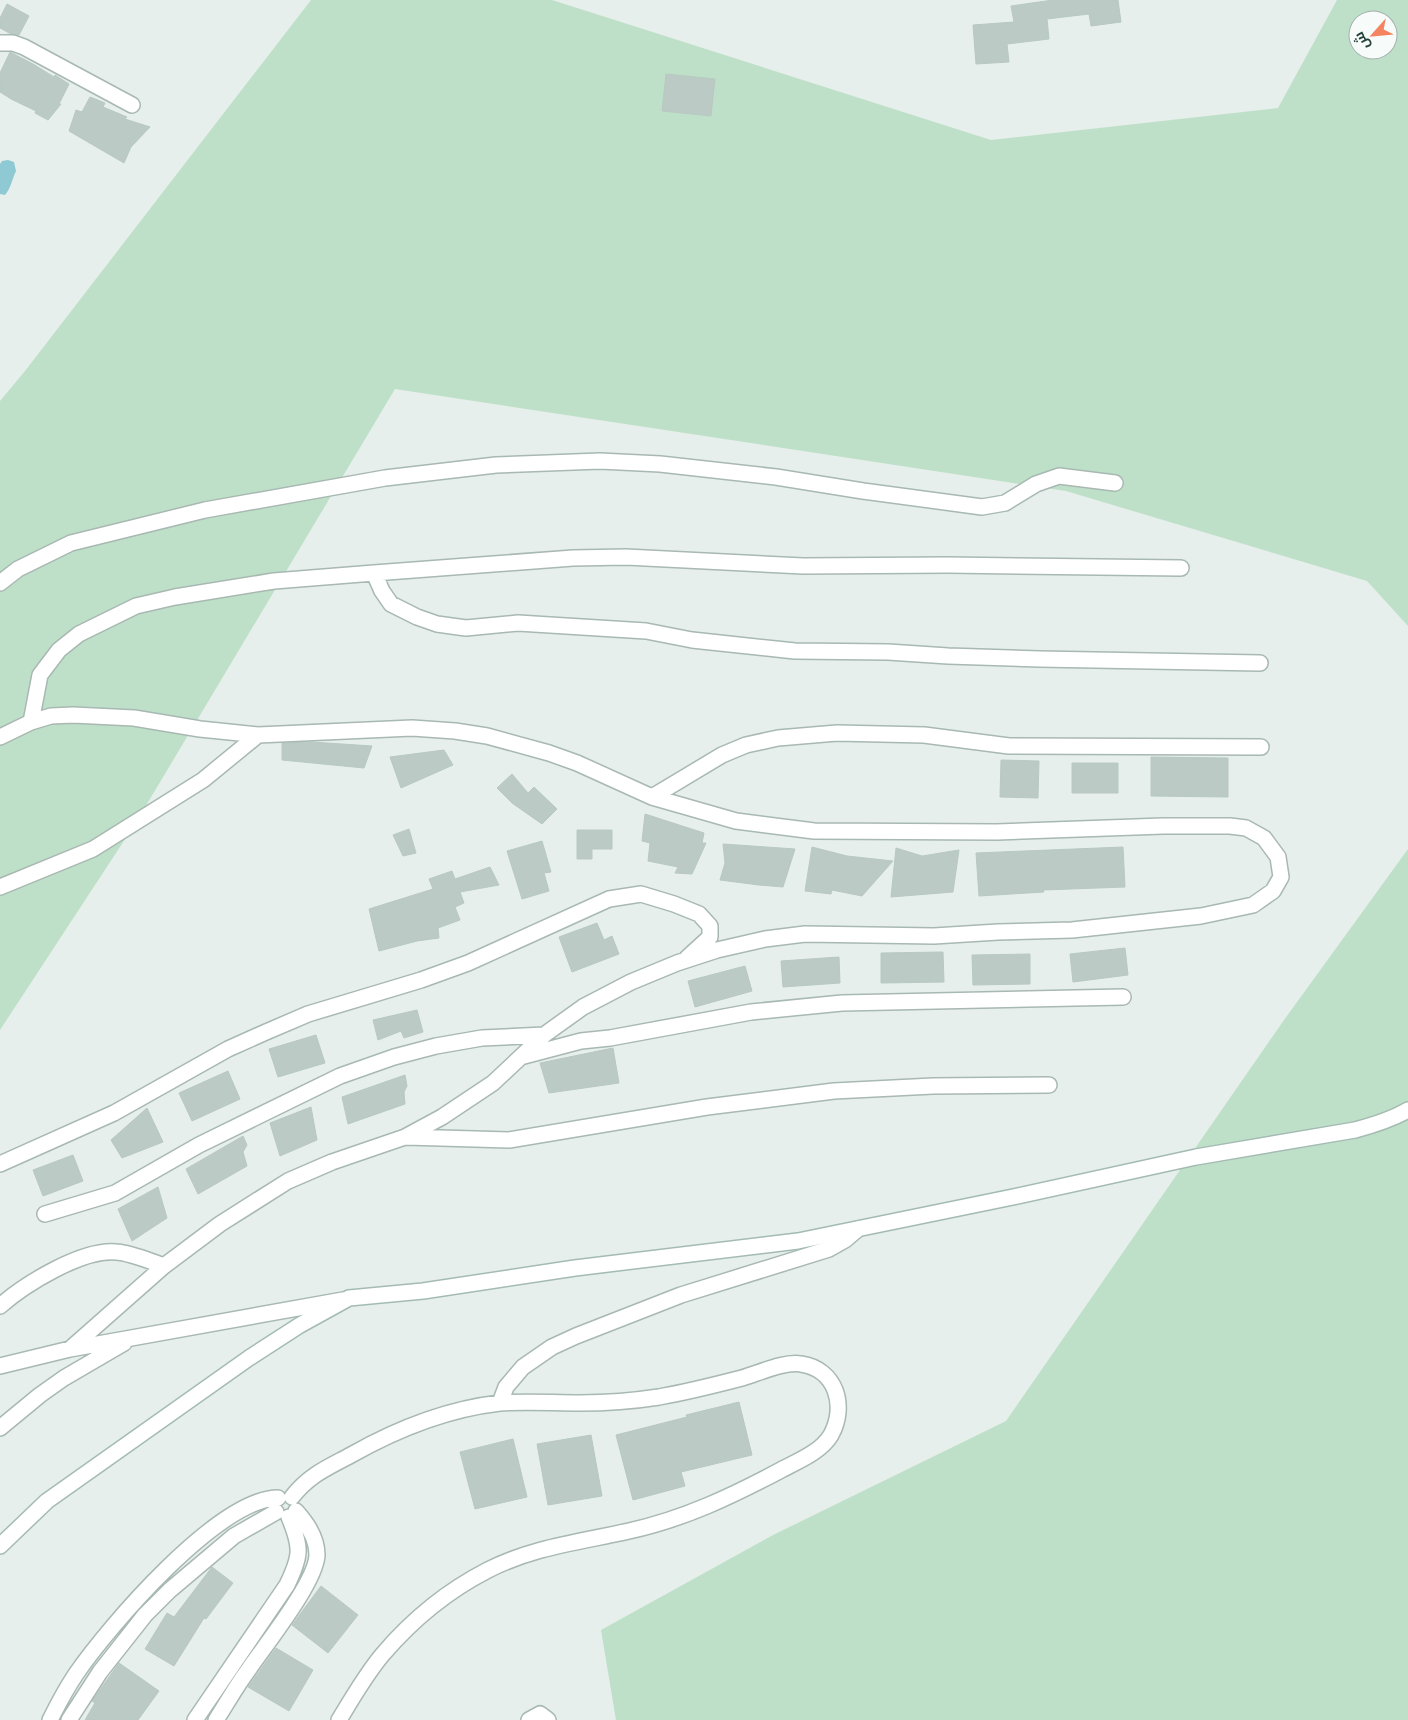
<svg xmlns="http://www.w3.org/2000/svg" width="1408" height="1720" viewBox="0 0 1408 1720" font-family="'Golos Text',Cairo,sans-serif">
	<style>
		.green { fill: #bfe0c8; fill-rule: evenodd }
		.water { fill: #8ec9d4 }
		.building { fill: #bbcac4; stroke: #b8c9c2 }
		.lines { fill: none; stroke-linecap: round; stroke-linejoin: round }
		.street-casing { stroke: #a8b8b2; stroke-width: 18 }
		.secondary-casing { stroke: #a4bbb3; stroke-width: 18 }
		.street { stroke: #fff; stroke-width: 15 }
		.secondary { stroke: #fff; stroke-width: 15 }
	</style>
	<rect width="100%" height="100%" fill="#e6efeb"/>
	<!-- green -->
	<path class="green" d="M311,0h241l439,140 287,-32 59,-108h71v626l-41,-45 -301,-90 -671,-102 -260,435 -135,206v-629l25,-30zM1358,20h30v30h-30z
		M1408,849v871h-792l-15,-90 172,-95 233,-114 278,-401z"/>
	<!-- water -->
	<path class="water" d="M8,160l6,2 2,9c-4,8 -5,17 -11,24l-5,-1v-30l2,-3z"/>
	<!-- building -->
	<path class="building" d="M1053,0h65l3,22 -30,4 -2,-12 -42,5 2,20 -42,5 2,18 -33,2 -3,-39 41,-3 -3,-16z
		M7,4l22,12 -10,19 -8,-1 -11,-6v-10z
		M10,52l23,12 21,13 1,-2 14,9 -10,20h2l-13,16 -13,-7 1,-2 -25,-12 -11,-7v-19z
		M666,74l49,5 -4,37 -49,-5z
		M90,97l15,6 -2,4 24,10 -2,2 25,8 -19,20 -7,16 -55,-32 7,-21 6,2z
		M312,742l60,4 -8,22 -82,-8v-17z
		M444,750l9,15 -52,23 -11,-31z
		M1151,757l77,1v39l-77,-1z
		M1001,760l38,1 -1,37 -38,-1z
		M1072,763h46v30h-46z
		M512,774l16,19 6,-6 23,22 -15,15 -30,-21 -15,-15z
		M645,814l59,19 -2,10h4l-14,31 -17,-1 3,-6 -30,-6 2,-18 -8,-2z
		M409,829l7,24 -13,3 -10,-21z
		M577,830h35v19h-20v10h-15z
		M542,841l9,31 -7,1 5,18 -27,8 -15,-48z
		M723,844l72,5 -12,38 -24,-2 -39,-5 5,-17z
		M812,847l35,9 46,5 -31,35 -30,-6 -1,4 -26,-3z
		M1123,847l2,40 -82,3 1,2 -65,4 -3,-43z
		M896,848l26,8 37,-6 -6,42 -62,5z
		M490,867l9,18 -39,7 4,11 -9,4 5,13 -22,8 1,10 -22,3 -38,10 -10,-42 64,-20 -4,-10 23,-8 3,8z
		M597,923l7,17 8,-4 7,18 -47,18 -13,-35z
		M1125,948l3,27 -55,7 -3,-28z
		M943,952l1,30 -63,1v-30z
		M1030,954v30l-57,1 -1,-30z
		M839,957l1,26 -57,4 -2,-26z
		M745,966l7,25 -57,16 -7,-26z
		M417,1010l6,22 -19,6 -3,-7 -23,9 -5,-20z
		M316,1035l9,28 -47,14 -9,-28z
		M613,1048l6,35 -70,10 -9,-30z
		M228,1071l12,28 -48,22 -13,-28z
		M405,1075l2,11 -3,6 1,12 -57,20 -6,-27z
		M311,1107l6,33 -37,16 -10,-33z
		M147,1108l16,34 -41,16 -11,-18z
		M243,1136l4,9 -4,7 4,14 -49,28 -12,-25z
		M73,1155l10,26 -40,15 -10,-26z
		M158,1187l9,31 -35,23 -14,-32z
		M739,1402l13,53 -71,17 4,14 -52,14 -17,-65 71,-18 -1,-2z
		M591,1435l11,61 -54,9 -11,-61z
		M513,1439l14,58 -52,12 -15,-57z
		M212,1567l21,16 -27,36 -2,-1 -30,48 -29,-17 22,-36 7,4z
		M321,1586l37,29 -30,38 -36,-28z
		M276,1648l37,22 -24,41 -41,-24z
		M119,1663l40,28 -21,29h-53l10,-17 -3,-2z"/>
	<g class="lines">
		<defs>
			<path id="street" d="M0,43h13l11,4 108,58
				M374,573l199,-15 53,-1 177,9 145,-1 233,3
				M0,583l18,-14 53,-26 134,-33 180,-32 111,-13 104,-4 60,3 116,13 87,14 119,16 23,-4 31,-19 23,-8 56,7
				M31,722l9,-47 19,-25 20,-16 57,-28 39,-9 99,-16 100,-8 8,18 9,13 26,13 20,7 29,4 52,-5 128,8 46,9 103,11 93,1 60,4 91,3 221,4
				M0,737l31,-15 20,-6 22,-1 61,3 66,11 58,6 154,-7 43,3 32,5 62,17 28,10 75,34 84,24 78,10 183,1 166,-6h67l16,2 18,10 14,19 3,20 -8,14 -20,14 -52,11 -129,14 -74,2 -64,4 -129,-2 -40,5 -48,11 -40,13 -46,19 -48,25 -39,28 -51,48 -51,34 -37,20 -73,25 -44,19 -68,43 -56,42 -94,83
				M652,797l70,-42 24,-10 32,-7 59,-5 87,2 85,11 252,1
				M0,887l93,-38 110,-69 55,-45
				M524,1056l57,-15 29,-3 141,-26 91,-9 281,-6
				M406,1137l103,3 198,-33 127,-16 99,-5 116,-1
				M0,1164l114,-51 114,-64 38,-17 42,-18 113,-34 47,-17 141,-64 32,-5 33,10 25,10 11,12v11l-23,21
				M45,1214l70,-21 84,-48 141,-69 54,-19 42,-11 46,-8 62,-3
				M0,1306c25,-22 82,-57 116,-54 16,1 33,9 48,14
				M0,1366l70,-17 273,-49
				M500,1403l6,-16 17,-20 29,-20 24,-11 105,-41 148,-46 16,-9 13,-11
				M0,1428l40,-33 24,-17 60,-35
				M292,1497c17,-22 35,-29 59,-42 46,-26 96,-46 149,-52 26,-2 53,0 80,0 25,0 53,-2 79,-6 28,-5 56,-12 83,-19 17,-5 43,-17 59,-14 35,5 46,42 30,71 -10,17 -33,26 -50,35 -49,26 -97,49 -152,61 -49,11 -96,16 -141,39 -39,20 -76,50 -105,84 -17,20 -30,43 -44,66
				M50,1720c8,-16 16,-31 26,-46 33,-48 143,-176 202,-176
				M69,1720l31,-48 45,-57 25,-25 64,-54 42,-24
				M195,1720l92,-135c14,-29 15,-37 2,-68
				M216,1720c11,-17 21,-35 33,-51 17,-25 67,-87 68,-114 0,-17 -10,-32 -21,-44
				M529,1720l11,-6 8,6"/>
			<path id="secondary" d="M0,1546l47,-45 202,-143 51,-33 49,-27 74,-7 152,-23 223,-27 215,-44 183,-40 159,-27c19,-5 36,-10 53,-20"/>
		</defs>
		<!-- street casing -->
		<use href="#street" class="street-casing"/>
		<!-- secondary casing -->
		<use href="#secondary" class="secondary-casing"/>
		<!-- street -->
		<use href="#street" class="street"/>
		<!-- secondary -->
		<use href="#secondary" class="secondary"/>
	</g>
	<!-- north arrow -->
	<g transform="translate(1373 35) rotate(243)"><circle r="24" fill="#f7fbf9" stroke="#a3b1ad"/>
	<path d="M0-4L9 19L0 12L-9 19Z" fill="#f4845f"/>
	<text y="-8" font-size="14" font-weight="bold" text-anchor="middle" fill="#24423a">ش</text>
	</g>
</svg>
